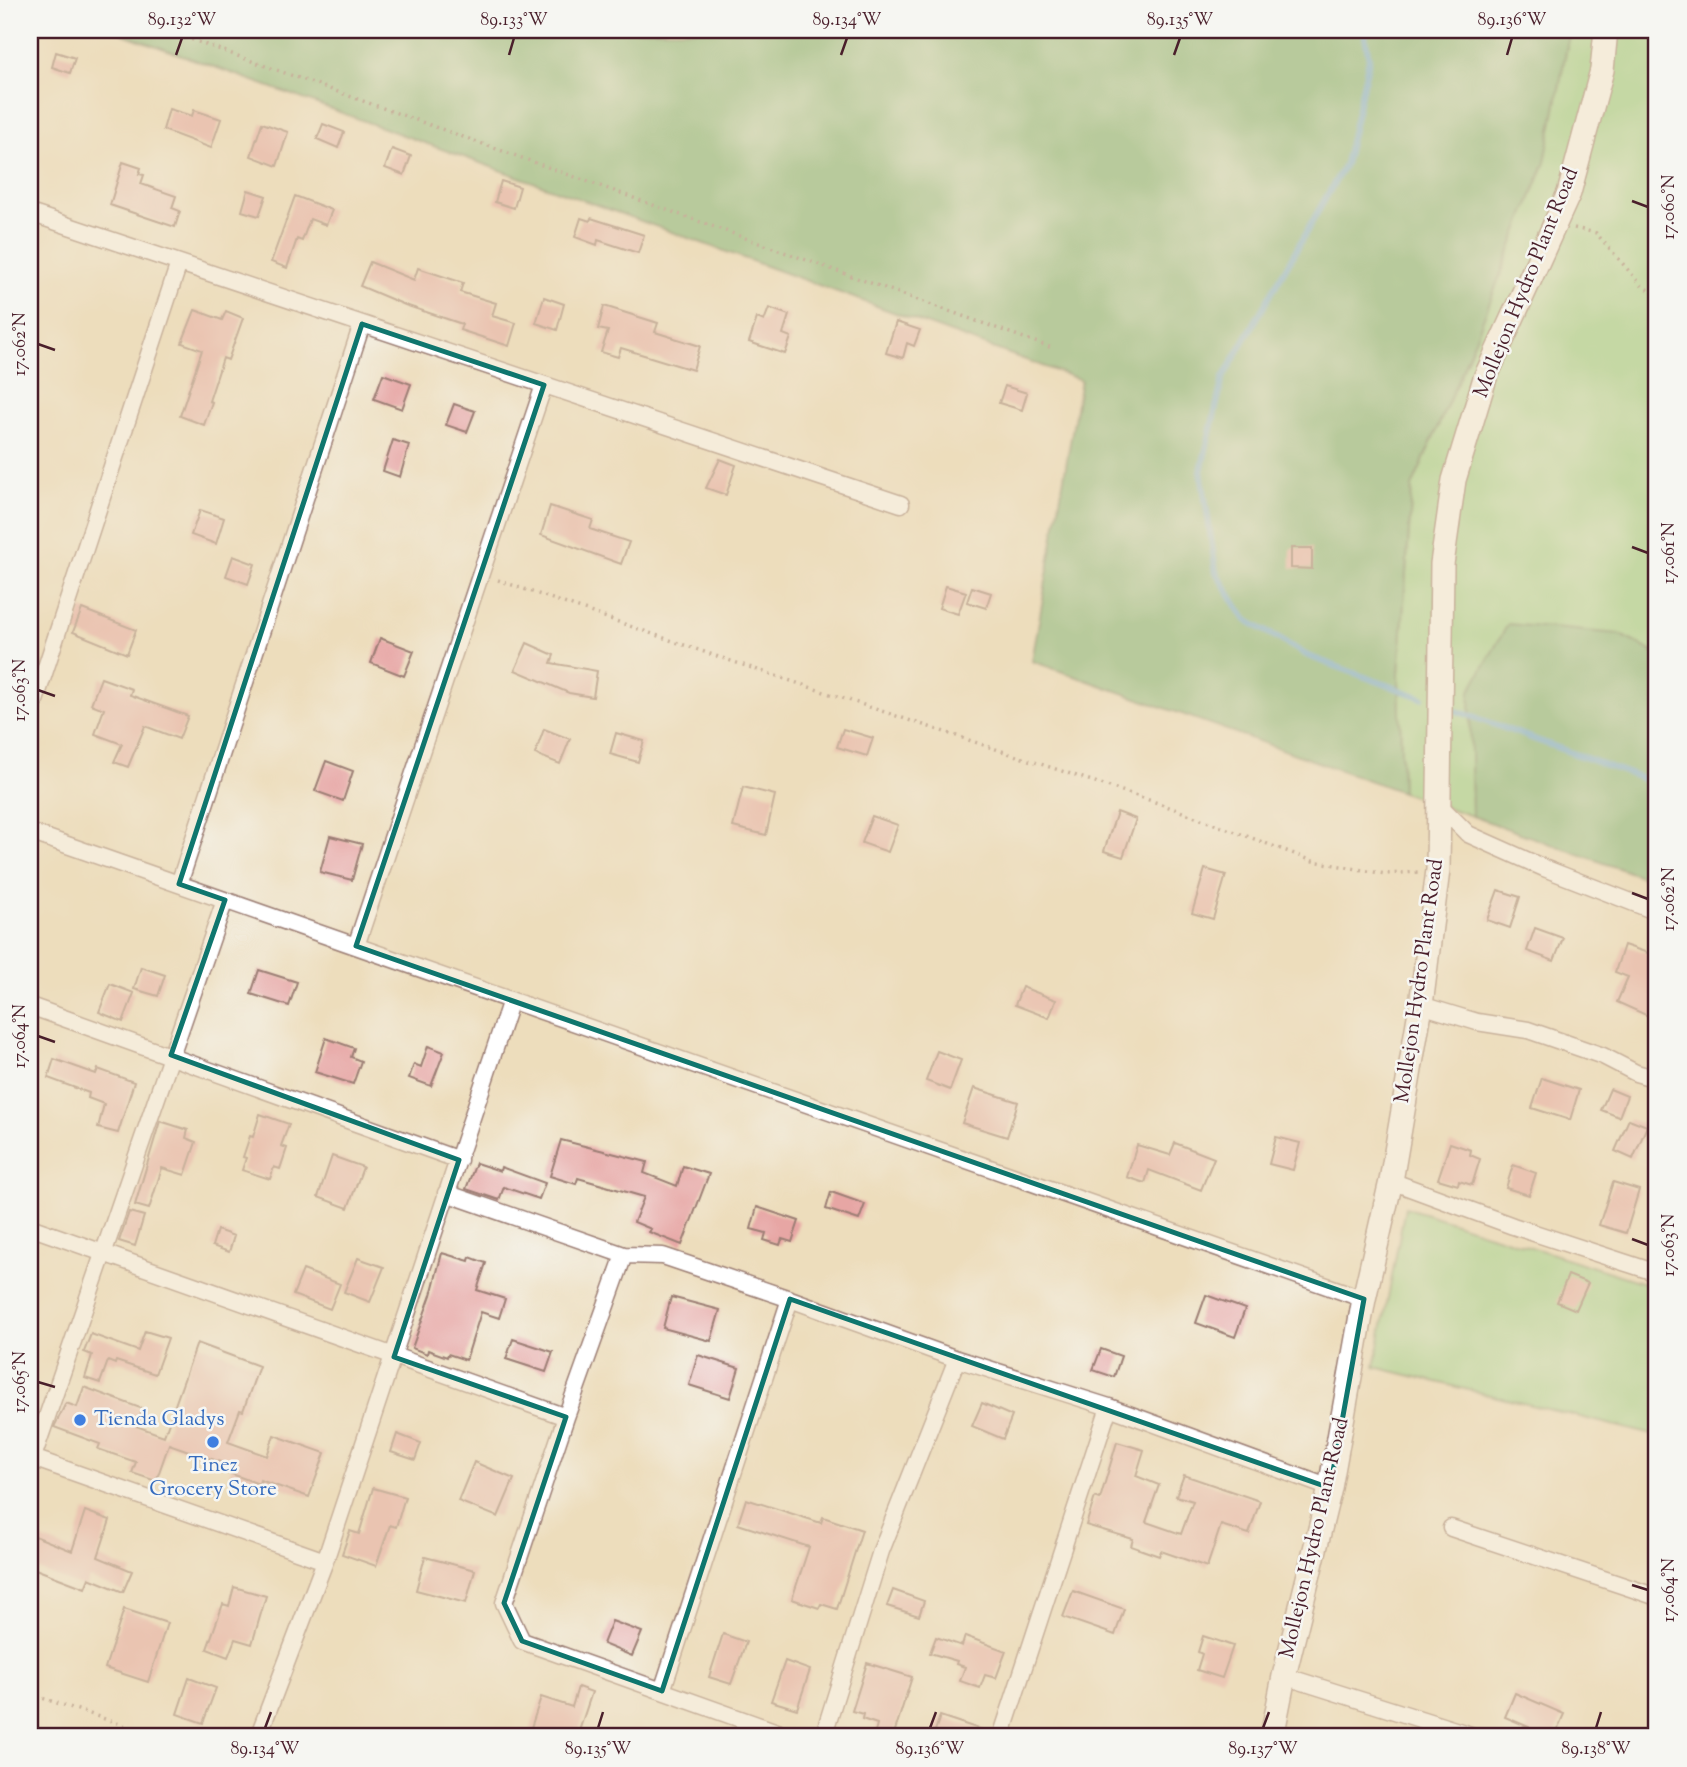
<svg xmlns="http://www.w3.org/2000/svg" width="1687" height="1767" viewBox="0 0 1687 1767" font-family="'Sorts Mill Goudy',serif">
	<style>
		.green { fill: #95d287; stroke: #707859; stroke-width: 2 }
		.forest { fill: #78b474; stroke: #616a50; stroke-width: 2 }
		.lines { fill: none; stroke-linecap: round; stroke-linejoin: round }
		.stream { stroke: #64a8d9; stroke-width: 6 }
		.building { fill: #e7a6a4 }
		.street-casing { stroke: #9c7e74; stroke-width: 19 }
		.secondary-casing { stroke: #9c7e74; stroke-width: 26 }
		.path { stroke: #9c7e74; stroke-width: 3.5; stroke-dasharray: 2 5; stroke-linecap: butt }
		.street { stroke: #fff; stroke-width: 16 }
		.secondary { stroke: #fff; stroke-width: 23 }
		.marked { fill: none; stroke: #0f766e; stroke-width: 5; stroke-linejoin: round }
		.ticks { fill: none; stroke: #4a1f2b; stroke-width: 2.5 }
		.shop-dot { fill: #3f7fe0; stroke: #f6f6f2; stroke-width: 2.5 }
		.labels { text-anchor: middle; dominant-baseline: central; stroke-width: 5; stroke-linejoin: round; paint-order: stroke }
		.street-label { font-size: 21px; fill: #4a1f2b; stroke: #f6f6f2 }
		.shop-label { font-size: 21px; fill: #366cbe; stroke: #f6f6f2; text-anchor: start }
		.neatline { fill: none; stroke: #4a1f2b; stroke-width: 2.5 }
		.ticks-label { font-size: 18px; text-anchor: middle; fill: #4a1f2b }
	</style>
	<rect width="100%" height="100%" fill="#f6f6f2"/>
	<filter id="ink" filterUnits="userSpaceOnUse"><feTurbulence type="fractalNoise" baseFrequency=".0143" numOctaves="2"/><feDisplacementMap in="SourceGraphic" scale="14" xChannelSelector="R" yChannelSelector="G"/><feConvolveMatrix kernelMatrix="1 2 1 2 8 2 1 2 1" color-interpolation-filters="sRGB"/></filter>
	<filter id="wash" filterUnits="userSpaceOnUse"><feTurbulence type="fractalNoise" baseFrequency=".00686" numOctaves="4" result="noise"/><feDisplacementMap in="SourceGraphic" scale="28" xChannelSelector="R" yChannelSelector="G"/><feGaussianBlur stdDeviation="1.57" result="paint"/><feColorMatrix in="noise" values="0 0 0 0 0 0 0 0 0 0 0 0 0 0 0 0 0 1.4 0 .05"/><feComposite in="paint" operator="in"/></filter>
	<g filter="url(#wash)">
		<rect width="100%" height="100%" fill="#edddbc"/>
		<!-- green -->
		<path class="green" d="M1570,30h87v624l-38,-20 -149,57 2,125 -70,-24 -3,-118 13,-187 62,-145 71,-180z
			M1405,1207l252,80v149l-282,-69z"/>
		<!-- forest -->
		<path class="forest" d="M112,30h1458l-25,132 -71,180 -62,145 -13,187 3,118 -370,-131 49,-281z
			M1508,624l111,10 38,20v228l-185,-66 -2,-125z"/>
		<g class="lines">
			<!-- stream -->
			<path class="stream" d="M1364,30l5,29 -24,105 -122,214 -22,93 15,101 29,47 63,37 114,42
				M1457,711l200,73"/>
		</g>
		<g id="blocks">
			<!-- building -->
			<path class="building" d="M56,52l19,6 -5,15 -18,-6z
				M169,109l23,7 2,-6 27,9 -10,29 -48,-18z
				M262,123l26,9 -11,34 -26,-10z
				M323,124l21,8 -6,16 -21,-9z
				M392,149l19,7 -7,19 -19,-7z
				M123,162l18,6 -2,6 5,1 -3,9 35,12 -4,12 8,3 -5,16 -65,-22z
				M501,181l19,6 -6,21 -19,-6z
				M248,190l18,6 -7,20 -17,-5z
				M295,196l37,14 -6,15 -16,-6 -8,22 -5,-2 -10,29 -16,-6z
				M581,218l9,3 1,-3 53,17 -6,18 -40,-13 -1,5 -22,-8z
				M370,262l44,18 4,-12 45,15 -3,9 36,11 -4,13 24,7 -7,23 -49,-16 2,-6 -57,-19 -45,-19z
				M544,297l20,7 -7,26 -21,-7z
				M604,306l54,17 -3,9 45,14 -7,24 -72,-22 -3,9 -17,-5 7,-21 -10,-2z
				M769,308l20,7 -6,19 8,3 -6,17 -36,-12 8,-24 7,3z
				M195,310l27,10 4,-9 17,7 -15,42 -5,-2 -14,43 3,1 -8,23 -24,-9 22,-66 -20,-7z
				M896,322l24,8 -6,16 -7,-3 -4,15 -17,-5z
				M383,374l28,10 -9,25 -28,-10z
				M1005,386l22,7 -5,17 -23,-7z
				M454,404l21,7 -8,21 -21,-7z
				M393,440l16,5 -9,32 -17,-6z
				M720,459l16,6 -10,30 -20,-7z
				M550,506l43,14 -3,9 39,13 -8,22 -80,-29z
				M200,510l24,8 -8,26 -25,-9z
				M1291,548h21v21l-21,-1z
				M233,556l22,8 -7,20 -22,-8z
				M946,586l20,6 -8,22 -19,-6z
				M972,587l19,6 -5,15 -19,-6z
				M82,609l54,21 -9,24 -54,-22z
				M380,638l34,13 -10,25 -33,-13z
				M527,643l27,12 -3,8 46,8 -4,26 -24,-4 -54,-23z
				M101,678l31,11 -2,6 58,21 -9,23 -34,-13 -17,41 -14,-5 8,-18 -27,-10 9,-25 -13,-5z
				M544,729l26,10 -10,25 -25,-10z
				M843,729l30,9 -6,18 -30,-9z
				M616,733l28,8 -6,21 -28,-8z
				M326,761l27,10 -10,30 -28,-10z
				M743,787l32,8 -9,40 -33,-8z
				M1117,812l19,7 -13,38 -19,-6z
				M872,816l26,9 -10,27 -26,-9z
				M330,836l32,8 -10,36 -32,-8z
				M1205,869l21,6 -13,44 -21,-6z
				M1498,890l22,7 -10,31 -23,-8z
				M1535,928l28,10 -9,23 -27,-10z
				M1624,945l33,11v64l-40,-18 11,-25 -13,-5z
				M141,967l24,8 -7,21 -24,-7z
				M259,970l38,12 -8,24 -38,-12z
				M110,984l24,9 -11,29 -24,-10z
				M1022,987l34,13 -7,18 -34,-13z
				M326,1038l28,10 -3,9 10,4 -8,23 -38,-12z
				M428,1046l16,6 -13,34 -22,-8 5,-14 7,3z
				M937,1051l24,9 -11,30 -24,-9z
				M54,1059l42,15 2,-5 36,13 -16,51 -20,-5 6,-24 -16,-6 1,-5 -41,-15z
				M1542,1078l37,12 -9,30 -38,-12z
				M974,1088l44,14 -11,35 -45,-14z
				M1610,1089l17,7 -8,21 -18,-7z
				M260,1114l29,10 -8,22 6,2 -7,21 -6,-2 -4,12 -28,-9 4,-12 -3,-1 7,-21 3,1z
				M1629,1119l18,7 -14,33 -18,-8z
				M160,1121l28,9 -2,8 10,4 -11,33 -23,-7 -13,41 -14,-4z
				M1276,1137l24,6 -7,27 -24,-6z
				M561,1140l86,22 -3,11 33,13 6,-20 26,8 -27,71 -33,-13 2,-3 -17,-7 10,-25 -66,-19 -2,6 -26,-8z
				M1175,1143l39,15 -13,32 -52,-20 -4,13 -18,-6 10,-32 33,10z
				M1450,1143l21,7 -1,5 10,4 -8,26 -13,-4 -1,4 -20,-6z
				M332,1156l31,11 -15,41 -30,-11z
				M476,1163l24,8 1,-4 44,16 -6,16 -35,-12 -5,13 -33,-11z
				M1513,1165l23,8 -7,22 -23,-7z
				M1613,1182l26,8 -13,43 -27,-8z
				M831,1192l34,12 -6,16 -33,-11z
				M757,1207l42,14 -7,21 -10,-3 -2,6 -16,-5 2,-7 -15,-4z
				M129,1212l15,4 -9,30 -16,-5z
				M217,1230l17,6 -5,16 -17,-6z
				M442,1253l27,8 1,-4 16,6 -9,27 28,9 -6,19 -18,-6 -15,48 -18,-6 -1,3 -19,-7 -1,4 -15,-6 19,-53z
				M358,1258l26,9 -14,35 -26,-10z
				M303,1270l37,14 -10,25 -37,-14z
				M1568,1275l20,8 -12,27 -19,-8z
				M1206,1295l39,14 -10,28 -39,-14z
				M671,1297l49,13 -9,31 -48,-13z
				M145,1331l23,7 -13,36 -39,-13 -1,3 -7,-3 -8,22 -15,-5 7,-23 -8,-3 7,-18 47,17z
				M513,1339l40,13 -7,20 -40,-13z
				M197,1343l62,23 -16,45 -3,-1 -12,32 39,14 7,-21 51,18 -16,44 -49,-17 -1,4 -30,-11 3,-7 -63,-22 -13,37 -24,-8 4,-11 -38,-13 2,-5 -46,-17 12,-24 11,4 7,-20 59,22 -7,17 28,10z
				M1101,1349l20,7 -7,21 -21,-7z
				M698,1355l41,13 -9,30 -41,-13z
				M982,1403l30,13 -9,23 -31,-13z
				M397,1434l24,9 -6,17 -24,-8z
				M1117,1442l27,8 -8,26 23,9 -13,37 35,12 12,-33 -17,-5 8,-21 76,26 -11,33 -28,-9 -14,42 -46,-16 -2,5 -28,-10 2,-7 -47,-14 9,-28 5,2z
				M474,1462l40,17 -16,38 -40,-16z
				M373,1488l32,9 -9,30 -6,-2 -14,41 -34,-12 8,-23 9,3z
				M746,1499l75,24 2,-6 39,13 -25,79 -16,-5 -2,4 -27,-9 17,-52 -71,-23z
				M85,1511l25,9 -12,37 34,14 -9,21 -34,-14 -4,10 -55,-21v-33l42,17z
				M425,1557l50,13 -9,33 -50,-13z
				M234,1587l32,9 -14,48 -17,-5 -7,18 -21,-8 16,-45 6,2z
				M893,1590l31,11 -5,15 -32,-10z
				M1073,1591l51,18 -9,26 -52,-18z
				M124,1609l43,14 -19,59 -43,-14z
				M612,1621l30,11 -10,24 -29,-12z
				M723,1634l23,8 -15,42 -22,-7z
				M965,1636l41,15 -10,27 -11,-3 -5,13 -20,-7 5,-14 -9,-3 1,-3 -27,-8 6,-16 26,9z
				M1203,1636l30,10 -11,32 -25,-8 5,-16 -4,-2z
				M785,1661l25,9 -13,39 -26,-8z
				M867,1663l45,14 -19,60 -18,-5 2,-8 -15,-5 1,-5 -11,-3z
				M189,1678l27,10 -13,35 -26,-9z
				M578,1687l14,5 -15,45h-49l13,-40 31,10z
				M1515,1693l49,21 -10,23h-29l4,-10 -24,-10z
				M940,1716l51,17v4h-58z"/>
		</g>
	</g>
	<g filter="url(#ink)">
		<use href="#blocks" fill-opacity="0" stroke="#9c7e74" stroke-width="2"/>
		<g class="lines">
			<defs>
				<path id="street" d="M30,213l871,291
					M30,716l149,-453
					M1438,804l30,30 76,34 113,44
					M30,832l1334,467
					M179,884l183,-560
					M356,946l188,-561
					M1421,1005l56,17 51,8 75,26 33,17 21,6
					M30,1006l429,154
					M1391,1181l122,45 144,47
					M446,1193l178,62 39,1 127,43 167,60 152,48 221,81
					M30,1227l536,190
					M624,1255l-58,162 -62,186 18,38 269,96
					M30,1457l295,104
					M30,1466l195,-566
					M1451,1528l206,69
					M1284,1676l193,61
					M662,1691l128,-392
					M258,1737l67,-176 186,-561
					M823,1737l58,-186 76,-192
					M1001,1737l108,-330"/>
				<path id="secondary" d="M1272,1737l12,-61 46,-188 34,-189 27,-118 30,-176 17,-135 4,-306 12,-84 31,-102 84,-185 33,-123 4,-40"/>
			</defs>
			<!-- street casing -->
			<use href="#street" class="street-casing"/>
			<!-- secondary casing -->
			<use href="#secondary" class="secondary-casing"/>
			<!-- path -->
			<path class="path" d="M165,30l887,318
				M1574,228l22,5 47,54 14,7
				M498,580l212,74 451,150 152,57 72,13 33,-2
				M30,1694l129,43"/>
			<!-- street -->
			<use href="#street" class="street"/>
			<!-- secondary -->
			<use href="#secondary" class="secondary"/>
		</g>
	</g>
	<!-- marked area -->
	<path d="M0 0H1687V1767H0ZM362,324l182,61 -188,561 1008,353 -34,189 -540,-189 -128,392 -140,-50 -18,-38 62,-186 -172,-60 65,-197 -288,-105 54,-155 -46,-16z" fill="#edddbc" fill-opacity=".55" fill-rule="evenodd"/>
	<path class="marked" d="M362,324l182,61 -188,561 1008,353 -34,189 -540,-189 -128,392 -140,-50 -18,-38 62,-186 -172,-60 65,-197 -288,-105 54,-155 -46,-16z"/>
	<!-- ticks -->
	<path class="ticks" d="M176,55l6,-17M509,55l5,-17M841,55l6,-17M1174,55l6,-17M1507,55l5,-17M1632,201l16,6M38,344l17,6M1632,547l16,6M38,690l17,6M1632,893l16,6M38,1036l17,6M1632,1239l16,6M38,1382l17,5M1632,1585l16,5M265,1728l6,-16M598,1728l5,-16M930,1728l6,-16M1263,1728l6,-16M1596,1728l5,-16"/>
	<!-- markers -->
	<g class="shop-dot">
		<circle cx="80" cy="1420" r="7"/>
		<circle cx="213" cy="1442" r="7"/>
	</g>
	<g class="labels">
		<!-- street labels -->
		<g class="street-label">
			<text transform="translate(1527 283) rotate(-68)">Mollejon Hydro Plant Road</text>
			<text transform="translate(1420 981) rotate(-82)">Mollejon Hydro Plant Road</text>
			<text transform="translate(1315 1538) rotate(-77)">Mollejon Hydro Plant Road</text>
		</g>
		<!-- shop labels -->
		<g class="shop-label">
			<text x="94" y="1420">Tienda Gladys</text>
			<text x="213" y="1466" text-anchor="middle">Tinez<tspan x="213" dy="24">Grocery Store</tspan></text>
		</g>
	</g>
	<!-- margin -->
	<rect width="1687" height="1767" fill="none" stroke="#f6f6f2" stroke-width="77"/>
	<rect x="38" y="38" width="1610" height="1690" class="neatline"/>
	<g class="ticks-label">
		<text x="182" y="25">89.132°W</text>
		<text x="514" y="25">89.133°W</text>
		<text x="847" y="25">89.134°W</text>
		<text x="1180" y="25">89.135°W</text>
		<text x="1512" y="25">89.136°W</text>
		<text transform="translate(1668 207) rotate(-90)" y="6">17.060°N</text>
		<text transform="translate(19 344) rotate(-90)" y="6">17.062°N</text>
		<text transform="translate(1668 553) rotate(-90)" y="6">17.061°N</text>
		<text transform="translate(19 690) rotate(-90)" y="6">17.063°N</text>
		<text transform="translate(1668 899) rotate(-90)" y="6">17.062°N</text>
		<text transform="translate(19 1036) rotate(-90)" y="6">17.064°N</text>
		<text transform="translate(1668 1245) rotate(-90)" y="6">17.063°N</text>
		<text transform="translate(19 1382) rotate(-90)" y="6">17.065°N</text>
		<text transform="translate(1668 1590) rotate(-90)" y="6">17.064°N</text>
		<text x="265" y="1754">89.134°W</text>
		<text x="598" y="1754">89.135°W</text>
		<text x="930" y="1754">89.136°W</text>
		<text x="1263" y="1754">89.137°W</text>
		<text x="1596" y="1754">89.138°W</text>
	</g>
</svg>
